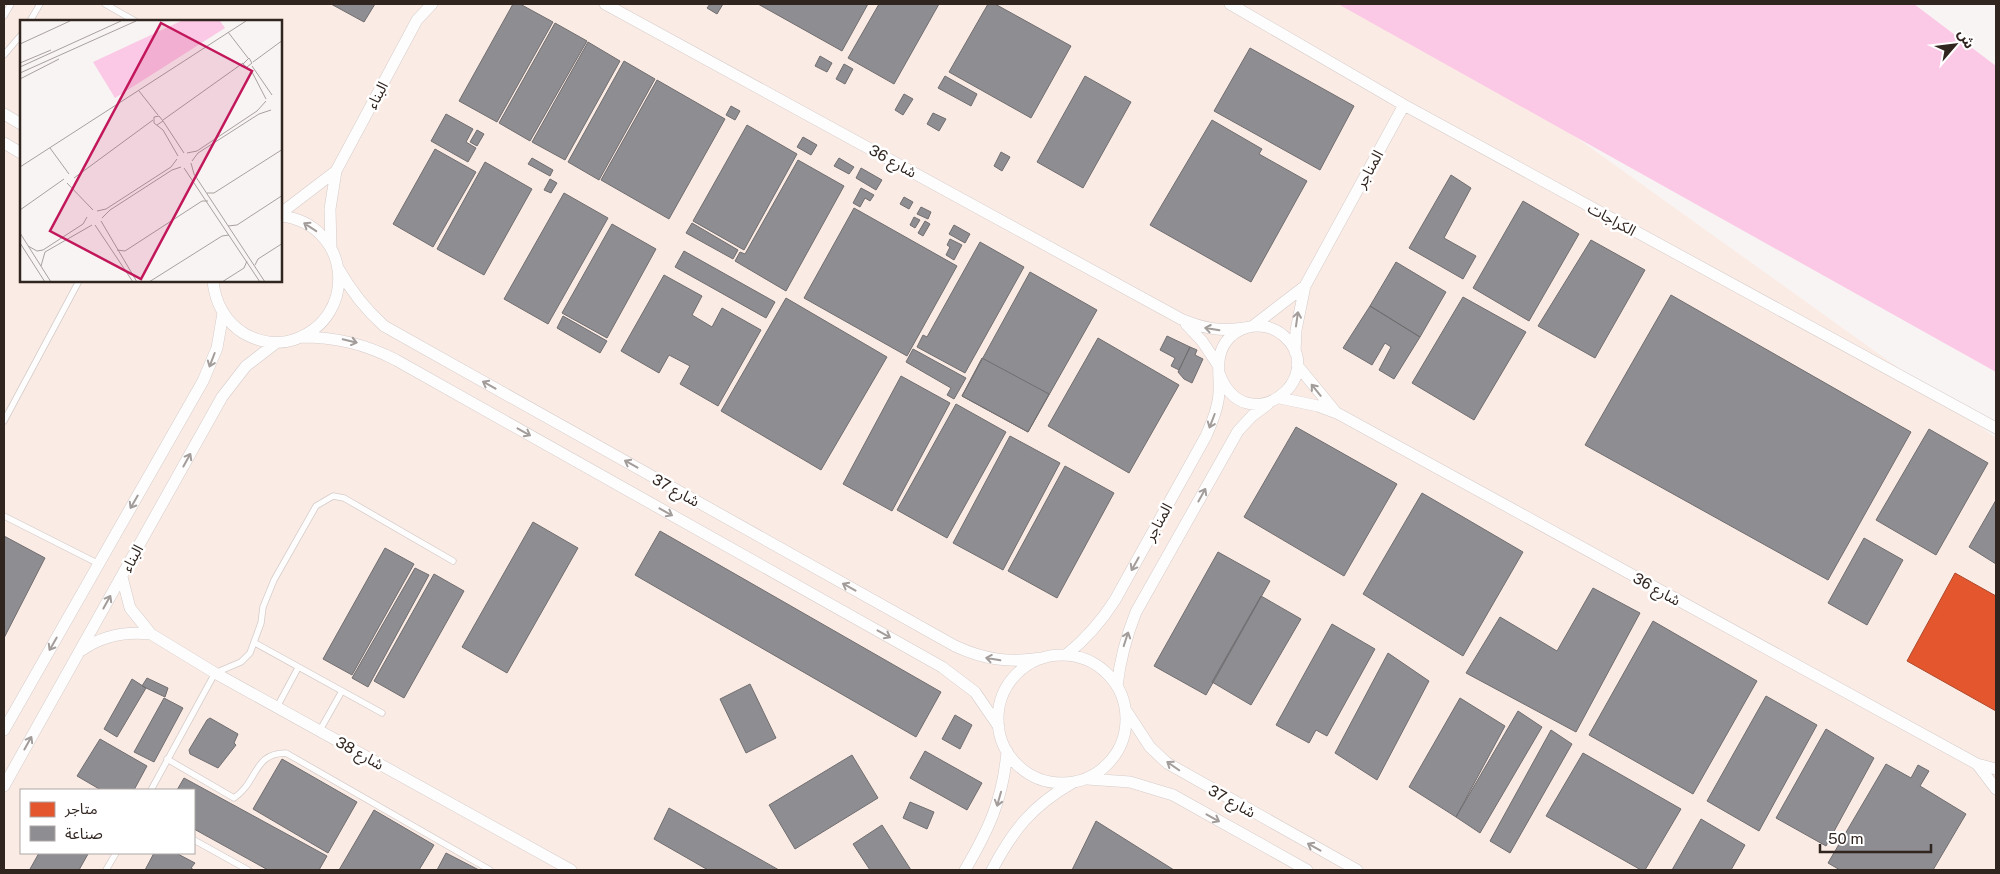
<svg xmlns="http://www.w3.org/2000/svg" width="2000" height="874" viewBox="0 0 2000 874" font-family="'Public Sans','Noto Sans Arabic',sans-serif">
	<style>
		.built { fill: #fbebe5; fill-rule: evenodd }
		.water { fill: #fbc9e6 }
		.shops { fill: #e4572e; stroke: #ae482a }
		.industry { fill: #8d8d92; stroke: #716e70 }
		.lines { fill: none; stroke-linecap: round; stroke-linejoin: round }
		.service-casing { stroke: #d4ccc9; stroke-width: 7 }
		.minor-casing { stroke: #d4ccc9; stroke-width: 12 }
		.service { stroke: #fefdfd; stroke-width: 5.5 }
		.minor { stroke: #fefdfd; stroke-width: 11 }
		.oneway { stroke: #a29c9a }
		.labels { text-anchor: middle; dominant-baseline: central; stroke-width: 5; stroke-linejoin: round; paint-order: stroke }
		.street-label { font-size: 15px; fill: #312520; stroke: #fff }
		.inset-road { fill: none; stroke: #a8a19f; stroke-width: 1 }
		.view { fill: #c2185b; fill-opacity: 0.15; stroke: #c2185b; stroke-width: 2.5 }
		.inset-edge { fill: none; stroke: #312520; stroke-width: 2.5 }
	</style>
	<rect width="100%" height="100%" fill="#f8f4f3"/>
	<!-- built -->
	<path class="built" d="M4,4h1386l606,434v432h-1992zM21,21h260v260h-260zM21,790h173v63h-173z"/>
	<!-- water -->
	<path class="water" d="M1338,4h576l82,62v306z"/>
	<!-- shops -->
	<path class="shops" d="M1955,573l41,23v115l-89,-50z"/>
	<!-- industry -->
	<path class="industry" d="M331,4h44l-11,18z
		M513,4h7l33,18 -56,100 -38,-21z
		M710,4h13l-6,10 -10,-6z
		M758,4h110l-26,47z
		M879,4h60l-45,80 -46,-26z
		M988,4h7l76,42 -40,72 -82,-46z
		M555,23l32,18 -57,100 -31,-18z
		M588,42l32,19 -55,99 -33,-18z
		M1250,48l104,58 -34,64 -106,-59z
		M820,56l12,7 -5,9 -12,-6z
		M624,61l31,18 -56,101 -31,-18z
		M844,64l9,5 -8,15 -9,-5z
		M945,76l32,18 -6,12 -33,-18z
		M1085,76l46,26 -48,86 -46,-26z
		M657,80l68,39 -56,100 -68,-39z
		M904,94l9,5 -10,16 -8,-5z
		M731,106l9,5 -5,9 -9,-5z
		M933,113l13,6 -7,12 -12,-7z
		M446,114l27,15 -7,13 10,6 -8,14 -37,-21z
		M1212,120l50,29 -3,5 48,27 -56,101 -101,-57z
		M747,125l50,29 -53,96 -51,-29z
		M477,130l7,4 -7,12 -7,-4z
		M803,137l14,8 -6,10 -14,-8z
		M435,149l41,23 -43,75 -40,-23z
		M1001,152l9,5 -8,14 -8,-5z
		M532,158l21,12 -3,6 -22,-12z
		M839,158l15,9 -5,7 -15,-8z
		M798,160l46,26 -58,105 -51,-30 5,-9 5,2z
		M485,162l47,27 -48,86 -47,-26z
		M861,168l21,12 -6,10 -20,-12z
		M1451,175l20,13 -27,50 32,18 -13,23 -54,-31z
		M550,179l7,4 -6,10 -7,-3z
		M861,188l13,7 -4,6 -5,-3 -5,9 -7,-4z
		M564,193l44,25 -60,106 -44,-25z
		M904,197l9,5 -4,7 -9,-5z
		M1523,201l56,33 -50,87 -56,-33z
		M921,207l10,5 -3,7 -11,-5z
		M854,208l103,58 -50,90 -103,-58z
		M914,217l6,3 -5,8 -5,-3z
		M925,221l5,3 -7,12 -5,-3z
		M692,223l46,27 -5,9 -47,-26z
		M612,224l44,25 -49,89 -45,-25z
		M954,225l16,9 -5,9 -16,-9z
		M950,239l12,6 -8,15 -8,-5 4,-8 -3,-2z
		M1591,240l54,30 -50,88 -57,-32z
		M980,242l44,25 -59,106 -48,-26 6,-12 4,2z
		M684,251l91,51 -9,16 -91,-51z
		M1396,262l50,30 -26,45 -50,-31z
		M1030,272l67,38 -69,122 -66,-36z
		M664,275l38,21 -10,19 20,12 10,-19 39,22 -43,76 -38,-22 10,-18 -21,-11 -10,18 -38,-22z
		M1671,295l240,137 -83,148 -243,-135z
		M1463,297l63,35 -52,88 -62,-37z
		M786,298l101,59 -66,113 -100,-59z
		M1370,306l50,31 -26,42 -15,-9 12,-23 -6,-4 -13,22 -29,-17z
		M563,316l44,25 -7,12 -43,-25z
		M1167,336l23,11 -11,23 -8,-4 4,-8 -15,-8z
		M1098,338l81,47 -50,88 -81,-47z
		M1190,347l7,3 -2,5 8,4 -11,24 -8,-4 -6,-7z
		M913,349l53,29 -12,21 -7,-4 4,-7 -45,-26z
		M982,358l67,36 -21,38 -66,-36z
		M901,376l49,27 -58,108 -49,-27z
		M956,404l50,28 -59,106 -50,-28z
		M1296,427l101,57 -53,92 -100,-59z
		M1929,429l59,34 -52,92 -60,-35z
		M1010,436l50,27 -57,107 -50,-27z
		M1065,466l49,27 -57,105 -49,-27z
		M1422,493l101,59 -60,104 -100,-62z
		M1996,500v64l-27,-17z
		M533,522l45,26 -71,125 -45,-26z
		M660,531l281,161 -25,45 -281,-162z
		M4,536l41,22 -41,80z
		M1864,538l39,22 -36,65 -39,-22z
		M385,548l29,16 -62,111 -29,-16z
		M1218,552l52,29 -64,114 -52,-29z
		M415,568l14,7 -61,112 -16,-9z
		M434,574l30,17 -60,107 -30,-17z
		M1593,588l47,25 -64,119 -110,-59 34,-56 57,34z
		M1261,596l40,23 -50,86 -39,-23z
		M1653,621l104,60 -64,113 -104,-59z
		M1332,624l43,25 -48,87 -11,-6 -7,13 -33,-18z
		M1388,653l41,28 -52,99 -42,-27z
		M147,678l21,10 -3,9 -23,-11z
		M132,679l14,9 -29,49 -13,-8z
		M750,684l26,54 -30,15 -26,-54z
		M1766,696l51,29 -58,106 -52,-30z
		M164,698l19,10 -29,54 -20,-10z
		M1460,698l45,28 -49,91 -47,-30z
		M1518,711l24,16 -62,106 -24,-16z
		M955,715l17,10 -12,24 -18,-10z
		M210,718l28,16 -4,9 2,2 -18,23 -28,-14 -1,-4 18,-30z
		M1826,729l48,29 -48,88 -50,-28z
		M1551,730l21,14 -62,109 -20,-12z
		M100,739l47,27 -13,24h-33l-24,-14z
		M925,751l57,32 -15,27 -57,-32z
		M1583,753l98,56 -36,61h-4l-95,-54z
		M852,755l26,43 -83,51 -26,-44z
		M282,759l75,43 -29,51 -75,-44z
		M1886,764l25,14 7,-13 11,6 -9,15 46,28 -33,56h-93l-12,-7z
		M184,778l143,78 -8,14h-51l-74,-41v-39h-17z
		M910,802l24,10 -7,17 -24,-11z
		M669,808l110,62h-71l-54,-31z
		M374,810l60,35 -15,25h-80z
		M1701,819l44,26 -14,25h-59z
		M1096,821l78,49h-102z
		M882,825l29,45h-41l-17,-26z
		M39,853h45l4,1 -9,16h-47l-2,-1z
		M154,853h22l19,10 -4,5 3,2h-49z
		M446,853l33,17h-42z"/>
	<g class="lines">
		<defs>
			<path id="service" d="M105,4l30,17
				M4,16l7,-12
				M30,21l10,-17
				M4,55l17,-20
				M4,421l75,-140
				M4,516l95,48
				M255,643l127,70
				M277,707l21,-39
				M320,730l22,-39
				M167,759l67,39c24,-16 19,-45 52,-45l204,117
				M151,790l64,-117 26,-11 9,-9 11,-30 2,-16 11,-27 42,-74 17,-10 11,2 109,63
				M194,840l54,30
				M106,870l10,-17"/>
			<path id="minor" d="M605,4l576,315c21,9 40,13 63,9
				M1230,4l174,101 592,323
				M4,114l17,10
				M4,143l17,10
				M281,213l55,-42
				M331,248l-1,-39 6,-38 81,-151 15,-16
				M338,268c13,23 26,40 46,58l571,320c30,14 55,17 87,12
				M213,281c2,22 13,42 32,53 15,8 32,11 48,6 67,-22 58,-116 -12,-124
				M1186,324l16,17 16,24
				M1253,326l52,-40
				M301,337c35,0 64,7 95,23l546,307 33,25 24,35
				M1295,352l1,-22 9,-44 99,-181
				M1297,365l37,45
				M1280,398l38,8 19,7 640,351 19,5
				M122,577l8,31 21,26 64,39 356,197
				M82,650c21,-15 43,-19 69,-16
				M1066,655c20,-16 35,-33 49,-55l91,-164c6,-14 12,-28 13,-43 1,-13 -2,-26 1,-38 7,-29 43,-38 64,-19 47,42 -39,108 -65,37
				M998 719a64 64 0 1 1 128 0a64 64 0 1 1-128 0Z
				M1117,686c3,-26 9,-49 19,-74l102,-181 14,-15 16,-12
				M1127,712l23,35 17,16 190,107
				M4,730l199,-349 14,-33 6,-35
				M1977,764l19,25
				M1087,779l43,3 43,13 134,75
				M4,786l218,-389 24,-31 30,-23
				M965,870c24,-41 38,-71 42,-119
				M992,870c21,-40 40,-64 80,-87"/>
		</defs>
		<!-- service casing -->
		<use href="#service" class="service-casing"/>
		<!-- minor casing -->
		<use href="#minor" class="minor-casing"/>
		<!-- service -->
		<use href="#service" class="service"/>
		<!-- minor -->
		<use href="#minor" class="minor"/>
	</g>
	<!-- one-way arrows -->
	<defs><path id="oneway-shaft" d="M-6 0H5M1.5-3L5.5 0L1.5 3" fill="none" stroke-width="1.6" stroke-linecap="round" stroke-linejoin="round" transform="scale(1.25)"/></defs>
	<g class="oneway">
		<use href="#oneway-shaft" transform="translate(310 227) rotate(-147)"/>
		<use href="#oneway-shaft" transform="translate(1297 319) rotate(-82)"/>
		<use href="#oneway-shaft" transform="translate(1212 329) rotate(-171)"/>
		<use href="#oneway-shaft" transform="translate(350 341) rotate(13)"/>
		<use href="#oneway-shaft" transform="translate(212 360) rotate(111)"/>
		<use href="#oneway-shaft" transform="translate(489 385) rotate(-151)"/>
		<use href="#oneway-shaft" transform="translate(1316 390) rotate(-129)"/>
		<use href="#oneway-shaft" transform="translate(1212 421) rotate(111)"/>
		<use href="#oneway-shaft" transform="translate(524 432) rotate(29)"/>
		<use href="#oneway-shaft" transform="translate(187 460) rotate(-61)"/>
		<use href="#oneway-shaft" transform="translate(631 464) rotate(-151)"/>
		<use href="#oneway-shaft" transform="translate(1202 495) rotate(-61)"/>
		<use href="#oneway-shaft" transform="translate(134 502) rotate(120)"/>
		<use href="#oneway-shaft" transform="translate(666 512) rotate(29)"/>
		<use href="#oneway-shaft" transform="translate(1135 564) rotate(119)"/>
		<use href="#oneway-shaft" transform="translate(849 587) rotate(-151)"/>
		<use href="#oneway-shaft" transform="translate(107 602) rotate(-61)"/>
		<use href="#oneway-shaft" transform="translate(884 634) rotate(29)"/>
		<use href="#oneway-shaft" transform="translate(1126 639) rotate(-72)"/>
		<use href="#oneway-shaft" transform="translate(53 644) rotate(120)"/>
		<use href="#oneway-shaft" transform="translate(993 659) rotate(-170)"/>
		<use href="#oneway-shaft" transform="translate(28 743) rotate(-61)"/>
		<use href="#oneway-shaft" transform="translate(1173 766) rotate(-145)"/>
		<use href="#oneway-shaft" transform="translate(999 799) rotate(106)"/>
		<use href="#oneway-shaft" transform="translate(1213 818) rotate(29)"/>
		<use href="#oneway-shaft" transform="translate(1314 847) rotate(-151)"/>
	</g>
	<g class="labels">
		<!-- street labels -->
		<g class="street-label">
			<text transform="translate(377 95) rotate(-62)">البناء</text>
			<text transform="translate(893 161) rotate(29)">شارع 36</text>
			<text transform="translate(1369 169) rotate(-61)">المناجر</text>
			<text transform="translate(1612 219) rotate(29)">الكراجات</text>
			<text transform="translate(676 490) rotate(29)">شارع 37</text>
			<text transform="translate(1158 522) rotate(-61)">المناجر</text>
			<text transform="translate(132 558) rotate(-61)">البناء</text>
			<text transform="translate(1657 589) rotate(29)">شارع 36</text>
			<text transform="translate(360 753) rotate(29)">شارع 38</text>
			<text transform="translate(1232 801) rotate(29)">شارع 37</text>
		</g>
	</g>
	<!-- overview -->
	<g transform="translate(20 20)">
		<rect width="262" height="262" fill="#f8f4f3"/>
		<path d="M161,1h39l5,7 -110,70 -22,-36z" fill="#fbc9e6"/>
		<path class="inset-road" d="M208,12l20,26M0,24l50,-23M233,42l30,-22M0,43l31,-13M232,46l20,29M0,47l101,-46M227,47l5,-4 -3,-5 -6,6 9,8 14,27M0,53l116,-52M0,59l39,-20M119,71l19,24M143,100l80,-57M143,101l21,32M137,105l6,-4 -4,-5 -5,1v6l9,7 15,26M30,128l19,26M167,133l10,-2 60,-40 9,-10M172,141l6,-8 61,-39 12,-4M171,143l3,11 71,108M0,147l226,-146M164,148l76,114M54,158l79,-58M47,163l26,27M187,173h7l69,-44M0,190l44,-31M77,191l9,-2 65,-42 6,-8M82,198l8,-8 62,-40 9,-3M81,201l36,61M75,205l38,57M208,206l9,-1 46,-30M0,213l31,49M0,223l25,39M8,226l9,5 6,-1 40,-26 4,-7M97,230l8,1 77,-50h6M235,245l3,-6 25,-16M21,246l4,-14 47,-27M129,262l73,-46 7,-1M202,262l22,-14 3,-7"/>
		<path class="view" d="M141,3l91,48 -111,208 -91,-48z"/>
		<rect width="262" height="262" class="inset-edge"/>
	</g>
	<!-- border -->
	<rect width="2000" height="874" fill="none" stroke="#312520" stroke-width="10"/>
	<!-- legend -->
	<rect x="20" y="789" width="175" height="65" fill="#ffffff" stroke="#ada8a6"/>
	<rect x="30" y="802" width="25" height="15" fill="#e4572e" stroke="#ada8a6"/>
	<text x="65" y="814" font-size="15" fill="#312520">متاجر</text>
	<rect x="30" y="826" width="25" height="15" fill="#8d8d92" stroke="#ada8a6"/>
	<text x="65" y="839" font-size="15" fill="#312520">صناعة</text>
	<!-- north arrow -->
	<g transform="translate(1955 45) rotate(62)" stroke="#ffffff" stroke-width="4" paint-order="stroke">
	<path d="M0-4L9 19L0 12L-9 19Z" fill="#312520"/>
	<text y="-8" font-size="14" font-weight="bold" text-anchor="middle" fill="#312520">ش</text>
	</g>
	<!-- scale -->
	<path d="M1820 844v8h111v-8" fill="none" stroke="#312520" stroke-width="2.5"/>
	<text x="1828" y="844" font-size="15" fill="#312520" stroke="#ffffff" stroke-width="4" paint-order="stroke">50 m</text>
</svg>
